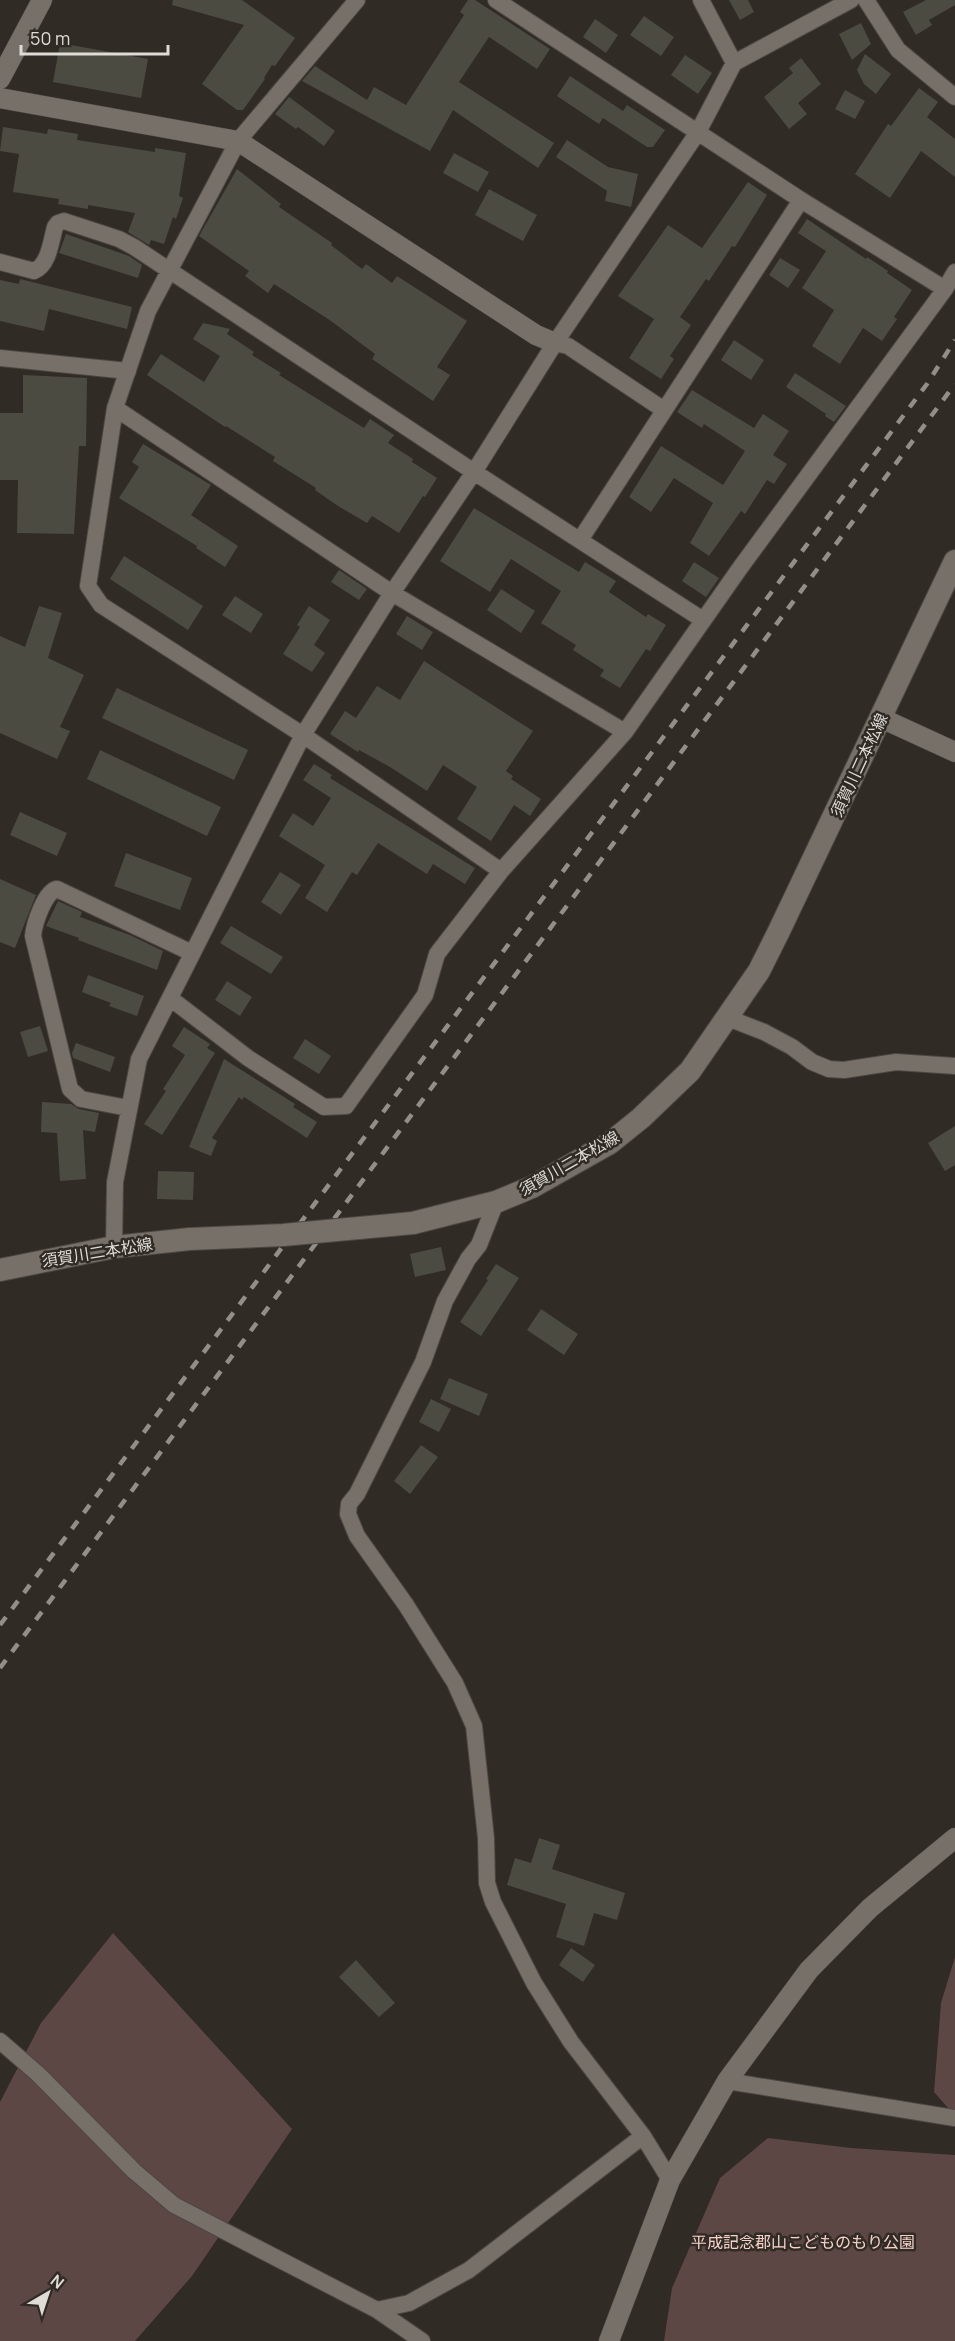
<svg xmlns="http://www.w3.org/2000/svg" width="955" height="2341" viewBox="0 0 955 2341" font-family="Manrope,'Noto Sans JP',sans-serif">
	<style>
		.green { fill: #5c4744 }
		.building { fill: #4c4b42 }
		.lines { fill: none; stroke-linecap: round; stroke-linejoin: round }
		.minor-casing { stroke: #4c4742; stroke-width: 18 }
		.tertiary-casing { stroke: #4c4742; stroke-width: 21 }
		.secondary-casing { stroke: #4c4742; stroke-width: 24 }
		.minor { stroke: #767068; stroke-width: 16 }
		.tertiary { stroke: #767068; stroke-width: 20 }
		.secondary { stroke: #767068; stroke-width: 22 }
		.rail { stroke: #928e89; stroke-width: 4.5; stroke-dasharray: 10 10; stroke-linecap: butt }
		.secondary-bridge-casing { stroke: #4c4742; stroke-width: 24; stroke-linecap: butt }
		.secondary-bridge { stroke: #767068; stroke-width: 22 }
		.labels { text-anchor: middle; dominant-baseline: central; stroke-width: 5; stroke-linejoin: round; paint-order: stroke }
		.street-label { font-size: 16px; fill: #dfdbd7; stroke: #302b24 }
		.park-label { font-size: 16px; fill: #f7d1ca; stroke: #302b24 }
	</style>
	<rect width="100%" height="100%" fill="#302b24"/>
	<!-- green -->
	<path class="green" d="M113,1933l179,196 -100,147 -57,65h-135v-239l41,-79z
		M955,1957v159l-21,-24 7,-89z
		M768,2138l83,10 104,7v186h-291l8,-53 48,-110z"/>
	<!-- building -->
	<path class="building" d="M173,0h69l53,38 -20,28 -3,-1 -8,13 1,1 -22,31h-6l-35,-26 42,-59 -72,-20z
		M468,0h7l75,49 -13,20 -48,-32 -30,45 95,61 -16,25 -85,-58 -23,41 -128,-70 13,-15 52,34 7,-13 32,18 58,-90 -4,-3z
		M729,0h19l6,12 -14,8z
		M926,0h29v5l-26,15 3,5 -16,10 -13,-23z
		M644,16l30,21 -13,19 -31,-21z
		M595,19l23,16 -12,18 -23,-16z
		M861,23l10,21 -19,16 -13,-26z
		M60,43l88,16 -7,39 -88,-16z
		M865,54l26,20 -15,20 -12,-10 -7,-14z
		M685,55l27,18 -14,21 -27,-19z
		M801,58l20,26 -23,19 9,11 -18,15 -25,-32 29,-24 -4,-5z
		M570,76l53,35 4,-6 38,25 -12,17h-6l-44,-29 -4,6 -42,-28z
		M919,88l19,14 -11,15 28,22v38l-34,-26 -31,47 -35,-24 33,-50 3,2z
		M845,90l20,11 -10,18 -20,-10z
		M289,97l46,34 -11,15 -26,-19 -2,2 -21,-15z
		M3,127l44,7 1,-5 30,5 -1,6 78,12v-4l31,5 -7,43 4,2 -7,21 -3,-2 -9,27 -13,-4 -2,5 -21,-13 7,-19 -47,-8v4l-30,-5 1,-5 -46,-7 6,-38 -19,-3z
		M567,140l41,27 30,7 -7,33 -26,-6 2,-10 -51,-34z
		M454,153l35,19 -11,20 -35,-19z
		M237,169l44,35 -2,3 53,36 -1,2 31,24 4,-5 26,19 5,-7 70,45 -30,46 13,8 -17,26 -61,-42 3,-5 -44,-33 -57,-37 -6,9 -23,-17 4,-5 -50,-35z
		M748,182l19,13 -32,52 -3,-1 -23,35 -3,-2 -26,38 11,8 -21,31 4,3 -13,20 -32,-21 25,-39 -36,-23 50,-71 34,23z
		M489,189l48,26 -14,26 -48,-26z
		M807,219l59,40 1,-2 21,14 -1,2 25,17 -18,27 3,2 -15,22 -19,-13 -23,36 -28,-18 22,-36 -32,-22 24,-37 -28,-18z
		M66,234l63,22 13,9 -4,13 -79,-25z
		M780,258l20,12 -12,18 -19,-13z
		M20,279l112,28 -5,22 -78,-20 -5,22 -44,-10v-41l19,4z
		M203,323l27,6 -3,5 27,18 -2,3 29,18 -2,2 85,53 6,-9 24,16 -6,8 25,16 -1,3 25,16 -12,19 -2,-1 -24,37 -27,-17 -5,7 -29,-17 -23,-16 1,-2 -43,-27 2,-4 -49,-31 -1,1 -78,-52 14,-21 43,28 16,-26 -27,-17z
		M734,340l30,20 -13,20 -30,-20z
		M795,373l51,33 -12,16 -9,-6 1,-2 -40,-27z
		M23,375l64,3 -1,68h-7l-5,88 -57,-1 1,-53h-18v-67h23z
		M692,390l62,38 9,-14 26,17 -16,24 14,9 -13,20 -7,-4 -22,34 -4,-3 -32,45 -19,-13 23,-40 -39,-25 -23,34 -22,-15 32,-51 62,39 22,-34 -41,-27 -2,4 -25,-16z
		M143,444l68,41 -20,30 47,31 -13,21 -29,-19 1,-2 -78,-48 20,-31 -7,-5z
		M474,508l105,64 6,-10 31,19 -7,11 37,25 2,-3 18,11 -16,26 -4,-2 -26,39 -20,-12 4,-6 -31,-20 3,-5 -35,-22 20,-32 -50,-32 -21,33 -50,-31z
		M124,556l79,50 -15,24 -78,-51z
		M694,562l25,16 -13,19 -24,-16z
		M339,570l28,19 -8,11 -28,-18z
		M501,589l34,22 -14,22 -34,-23z
		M235,596l28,18 -12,19 -29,-18z
		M39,606l23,7 -14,45 36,17 -24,52 10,4 -13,28 -57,-26v-97l25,11z
		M309,606l21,14 -16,25 11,8 -13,19 -29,-18 17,-27 -3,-2z
		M407,616l26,16 -11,18 -26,-16z
		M424,661l109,70 -27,40 7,5 -2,3 30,20 -11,17 -16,-11 -23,36 -34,-22 20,-32 -34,-22 -16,26 -37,-24 -31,-17 -1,2 -28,-18 15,-23 11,7 21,-32 23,14z
		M117,688l131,62 -14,30 -132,-62z
		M100,750l121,57 -14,29 -120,-57z
		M314,764l18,11 -2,3 145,90 -10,16 -32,-20 -6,10 -49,-31 -21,32 -5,-3 -25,40 -22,-14 20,-33 -46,-29 14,-23 20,13 18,-28 -28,-18z
		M20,812l47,21 -10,23 -47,-21z
		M126,853l66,25 -12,32 -66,-24z
		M280,872l21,13 -20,30 -20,-13z
		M0,879l36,16 -21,53 -15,-6z
		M58,901l24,11 -2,5 50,18 33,16 -6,19 -79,-30 1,-2 -33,-12z
		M231,926l52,31 -12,17 -51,-31z
		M88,975l56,21 -7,20 -28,-10 2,-3 -29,-11z
		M227,981l25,16 -12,19 -25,-16z
		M40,1026l8,25 -20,6 -8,-25z
		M184,1027l26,17 -3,4 8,5 -53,82 -18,-11 22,-33 -3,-2 22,-34 -13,-9z
		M305,1039l26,17 -12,18 -26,-16z
		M76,1043l39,14 -5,15 -37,-14 -1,-5z
		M224,1059l71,45 -2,3 24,15 -10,16 -63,-41 -2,3 -3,-3 -27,41 5,3 -6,15 -22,-9z
		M42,1102l29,2 8,5 20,4 -4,19 -12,-2 3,49 -26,2 -3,-48 -16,-1z
		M955,1126v39l-10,6 -17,-28z
		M158,1171l36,1 -1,28 -36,-1z
		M441,1247l5,23 -31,7 -5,-23z
		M496,1264l23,14 -38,58 -21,-14 28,-42 -2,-1z
		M541,1309l37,25 -14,21 -37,-25z
		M449,1378l39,16 -9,22 -39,-17z
		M431,1399l20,10 -12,23 -20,-10z
		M421,1445l17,12 -28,37 -16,-13z
		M539,1838l21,7 -8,24 73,24 -8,27 -23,-7 -10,33 -28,-9 10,-33 -59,-19 8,-27 16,5z
		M571,1948l24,17 -12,17 -24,-17z
		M356,1960l39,43 -16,14 -40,-40z"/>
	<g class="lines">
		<defs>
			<path id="minor" d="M357,0l-119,141 -90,170 -33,97 -27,178 13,19 202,130 198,136
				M496,0l305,200 144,89
				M866,0l32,50 57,47
				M734,63l117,-63
				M0,262l34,9c15,-6 17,-30 21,-44l3,-4 6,-2 55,18 15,8 340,225 229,148
				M555,343l13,3 96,64
				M0,358l128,13
				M115,408l277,185 233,139
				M580,540l221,-340
				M170,998l78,60 76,49 22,-1 79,-111 12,-41 64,-83 124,-139 115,-164 205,-279 10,-17
				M728,1018l36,14 28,15 20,15 17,7 15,1 52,-8 59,4
				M128,1108l-47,-9 -11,-10 -37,-153c1,-12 12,-45 24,-47l135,64
				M496,1202l-17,43 -11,14 -23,42 -22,61 -66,132 -8,10 -1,10 9,22 49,69 49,78 19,43 12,112 1,45 6,19 41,81 37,59 72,94 27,44
				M114,1247l1,-65 24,-123 164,-324 89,-142 82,-121 81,-129 143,-211 36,-69 -33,-63
				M0,2041l38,33 96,97 40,34 203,105 45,31
				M727,2081l228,37
				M377,2310l32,-7 60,-33 174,-134"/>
			<path id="tertiary" d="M0,79l42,-79
				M0,98l238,43 298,194 19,8
				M881,718l74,34
				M609,2341l61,-161 57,-99 82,-111 61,-62 85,-70"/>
			<path id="secondary" d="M413,1223l83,-21 36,-15 78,-44 31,-25 49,-47 69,-100 20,-40 176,-370
				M0,1270l114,-23 76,-8"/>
		</defs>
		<!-- minor casing -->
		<use href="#minor" class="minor-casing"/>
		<!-- tertiary casing -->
		<use href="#tertiary" class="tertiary-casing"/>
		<!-- secondary casing -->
		<use href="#secondary" class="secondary-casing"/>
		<!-- minor -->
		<use href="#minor" class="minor"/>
		<!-- tertiary -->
		<use href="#tertiary" class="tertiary"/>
		<!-- secondary -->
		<use href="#secondary" class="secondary"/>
		<!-- rail -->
		<path class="rail" d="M0,1625l927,-1241 28,-44
			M0,1668l955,-1284"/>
		<defs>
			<path id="secondary-bridge" d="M190,1239l93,-4 130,-12"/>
		</defs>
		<!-- secondary-bridge casing -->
		<use href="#secondary-bridge" class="secondary-bridge-casing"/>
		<!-- secondary-bridge -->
		<use href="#secondary-bridge" class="secondary-bridge"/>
	</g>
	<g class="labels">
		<!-- street labels -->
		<g class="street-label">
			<text transform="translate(859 765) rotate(-65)">須賀川二本松線</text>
			<text transform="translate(569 1163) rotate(-30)">須賀川二本松線</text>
			<text transform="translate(97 1252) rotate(-9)">須賀川二本松線</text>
		</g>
		<!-- park labels -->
		<g class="park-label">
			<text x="803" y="2242">平成記念郡山こどものもり公園</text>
		</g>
	</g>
	<!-- north arrow -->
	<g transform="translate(48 2293) rotate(39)" stroke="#302b24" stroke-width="4.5" paint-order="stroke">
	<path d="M0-4.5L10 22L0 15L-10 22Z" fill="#dfdbd7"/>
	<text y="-9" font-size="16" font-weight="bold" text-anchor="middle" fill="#dfdbd7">N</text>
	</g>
	<!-- scale -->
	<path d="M21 45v9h147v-9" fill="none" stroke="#dfdbd7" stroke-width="3"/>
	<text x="30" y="45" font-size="18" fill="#dfdbd7" stroke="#302b24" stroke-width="4.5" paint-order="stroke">50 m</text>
</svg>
